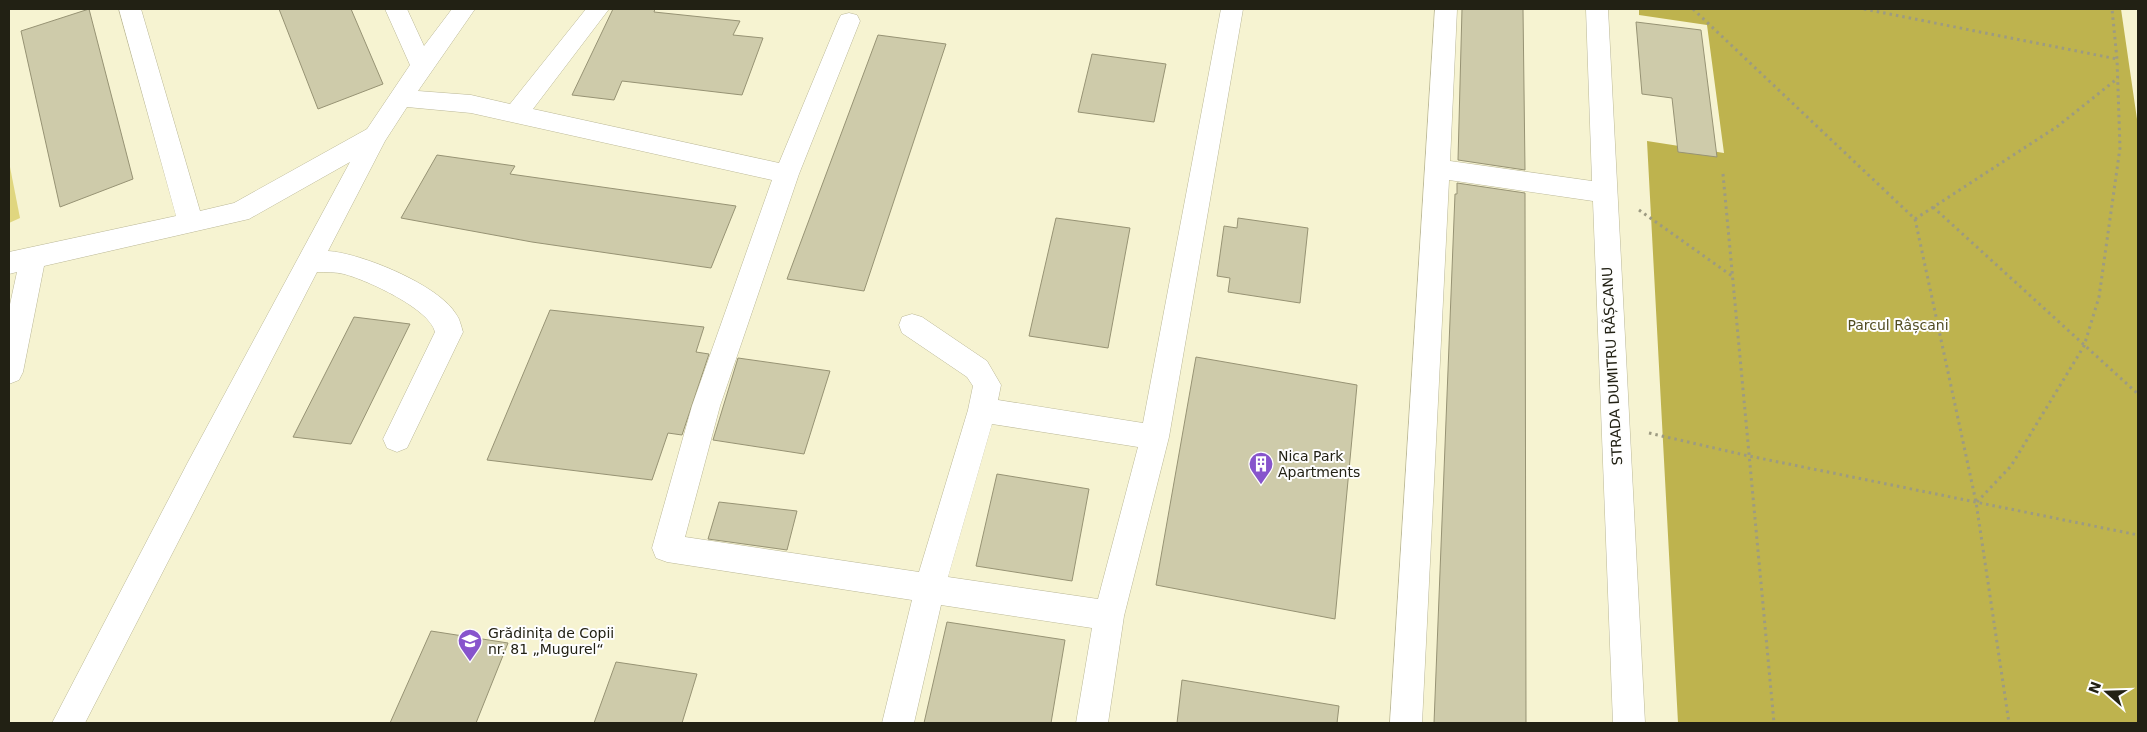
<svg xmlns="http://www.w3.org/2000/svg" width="2147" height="732" viewBox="0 0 2147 732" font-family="'DejaVu Sans',sans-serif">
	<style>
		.green { fill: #e0d67f }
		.forest { fill: #beb34e }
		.building { fill: #cecbaa; stroke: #979374 }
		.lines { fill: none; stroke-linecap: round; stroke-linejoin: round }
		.minor-casing { stroke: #bbb897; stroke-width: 1 }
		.path { stroke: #9d9b82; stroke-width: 3; stroke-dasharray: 2.5 4; stroke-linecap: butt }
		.minor { fill: #fff; fill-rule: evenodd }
		.labels { text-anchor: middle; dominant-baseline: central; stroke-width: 4; stroke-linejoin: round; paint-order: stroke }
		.park-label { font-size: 14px; fill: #504b21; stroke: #fefefe }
		.street-label { font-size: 14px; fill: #222114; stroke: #fefefe }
		.poi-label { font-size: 14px; fill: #222114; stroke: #fefefe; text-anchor: start }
	</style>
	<rect width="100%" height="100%" fill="#f6f3d1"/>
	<!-- green -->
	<path class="green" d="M9,162l11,56 -11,5z"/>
	<!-- forest -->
	<path class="forest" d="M1639,9h482l17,117v597h-460l-31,-582 77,12 -17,-128 -68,-10z"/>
	<!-- building -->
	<path class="building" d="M89,9l44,170 -73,28 -39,-176z
		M279,9h72l32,75 -65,25z
		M613,9h42l-1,3 86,9 -7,14 30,3 -21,57 -120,-14 -8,19 -42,-5z
		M1462,9h61l2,161 -67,-10z
		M1636,22l65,8 16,127 -39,-5 -6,-54 -30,-4z
		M878,35l68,9 -82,247 -77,-12z
		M1092,54l74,10 -12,58 -76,-10z
		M437,155l78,11 -5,8 226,32 -25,62 -179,-26 -131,-24z
		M1457,183l68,10 1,530h-92l21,-529h2z
		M1056,218l74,10 -22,120 -79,-12z
		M1238,218l70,10 -8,75 -72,-11 2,-14 -13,-2 7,-50 13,2z
		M550,310l154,17 -8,25 13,2 -27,81 -14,-2 -16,47 -165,-20z
		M354,317l56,7 -59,120 -58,-7z
		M1196,357l161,28 -22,234 -179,-34z
		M738,358l92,13 -26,83 -91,-14z
		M997,474l92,15 -17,92 -96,-15z
		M719,502l78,9 -10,39 -79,-11z
		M947,622l118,18 -14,83h-127z
		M431,631l77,12 -32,80h-86z
		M616,662l81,12 -15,49h-88z
		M1182,680l157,26 -2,17h-160z"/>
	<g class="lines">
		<defs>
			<path id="minor" d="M119,9h22l59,202 34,-8 133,-74 43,-64 -25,-56h22l17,37 28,-37h23l-57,82 53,4 39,9 76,-95h23l-76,100 246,54 59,-142 3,-6 8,-2 8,2 3,6 -61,153 -79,232 -35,131 234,35 49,-162 5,-24 -6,-9 -65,-44 -3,-8 3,-8 10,-3 10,3 65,44 14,24 -3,15 145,23 78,-414h22l-74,428 -45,179 -16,107h-32l16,-95 -151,-23 -27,118h-32l30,-123 -245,-38 -11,-4 -4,-10 40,-142 80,-226 -301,-67 -64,-6 -22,34 -57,110c33,2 111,34 128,63 4,5 5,12 7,18l-56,116 -10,4 -10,-4 -4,-9 52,-107c-5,-23 -68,-52 -91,-58 -8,-2 -18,-2 -27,-2l-232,451h-33l136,-261 162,-300 -101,57 -205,47 -21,106 -4,8 -10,4v-75l8,-37 -8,2v-22l167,-36zM992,424l146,23 -40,152 -150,-22z
				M1435,9h22l-7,152 142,20 -6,-172h22l37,714h-32l-20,-522 -144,-21 -27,543h-32z"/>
		</defs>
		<!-- minor casing -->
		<use href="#minor" class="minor-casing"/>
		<!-- path -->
		<path class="path" d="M1693,9l222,210 61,283 33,221
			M1864,9l253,50
			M1723,174l51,549
			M1933,207l205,187
			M1639,210l93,66
			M1915,219l143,-93 60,-48
			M1649,433l100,23 389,79
			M1977,502l34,-36 73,-120 15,-49 21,-149 -3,-89 -5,-50"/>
		<!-- minor -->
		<use href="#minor" class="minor"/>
	</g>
	<!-- icons -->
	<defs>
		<symbol id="building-pin" viewBox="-11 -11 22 30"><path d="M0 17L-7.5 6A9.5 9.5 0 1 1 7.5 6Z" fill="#8754cc" stroke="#fefefe"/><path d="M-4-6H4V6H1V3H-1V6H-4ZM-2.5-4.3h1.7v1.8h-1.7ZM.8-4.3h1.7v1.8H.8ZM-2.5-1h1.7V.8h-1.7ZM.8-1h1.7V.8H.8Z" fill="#fff"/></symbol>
		<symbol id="school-pin" viewBox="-11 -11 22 30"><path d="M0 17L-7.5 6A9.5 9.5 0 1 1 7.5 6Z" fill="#8754cc" stroke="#fefefe"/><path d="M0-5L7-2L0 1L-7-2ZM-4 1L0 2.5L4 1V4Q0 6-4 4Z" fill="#fff"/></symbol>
	</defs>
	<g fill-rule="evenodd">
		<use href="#building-pin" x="1247" y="450" width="28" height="38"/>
		<use href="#school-pin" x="456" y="627" width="28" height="38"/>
	</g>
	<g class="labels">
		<!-- park labels -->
		<g class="park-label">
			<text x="1898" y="325">Parcul Râșcani</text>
		</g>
		<!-- street labels -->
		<g class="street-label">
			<text transform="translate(1612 366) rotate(-93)">STRADA DUMITRU RÂȘCANU</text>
		</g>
		<!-- poi labels -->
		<g class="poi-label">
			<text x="1278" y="456">Nica Park<tspan x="1278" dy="16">Apartments</tspan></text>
			<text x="488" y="633">Grădinița de Copii<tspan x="488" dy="16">nr. 81 „Mugurel“</tspan></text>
		</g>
	</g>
	<!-- border -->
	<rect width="2147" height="732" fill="none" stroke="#222114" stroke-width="20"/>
	<!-- north arrow -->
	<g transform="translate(2107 692) rotate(290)" stroke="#fefefe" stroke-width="4" paint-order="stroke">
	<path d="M0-4L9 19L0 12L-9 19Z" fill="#222114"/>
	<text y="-8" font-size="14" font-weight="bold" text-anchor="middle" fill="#222114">N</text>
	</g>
</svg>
